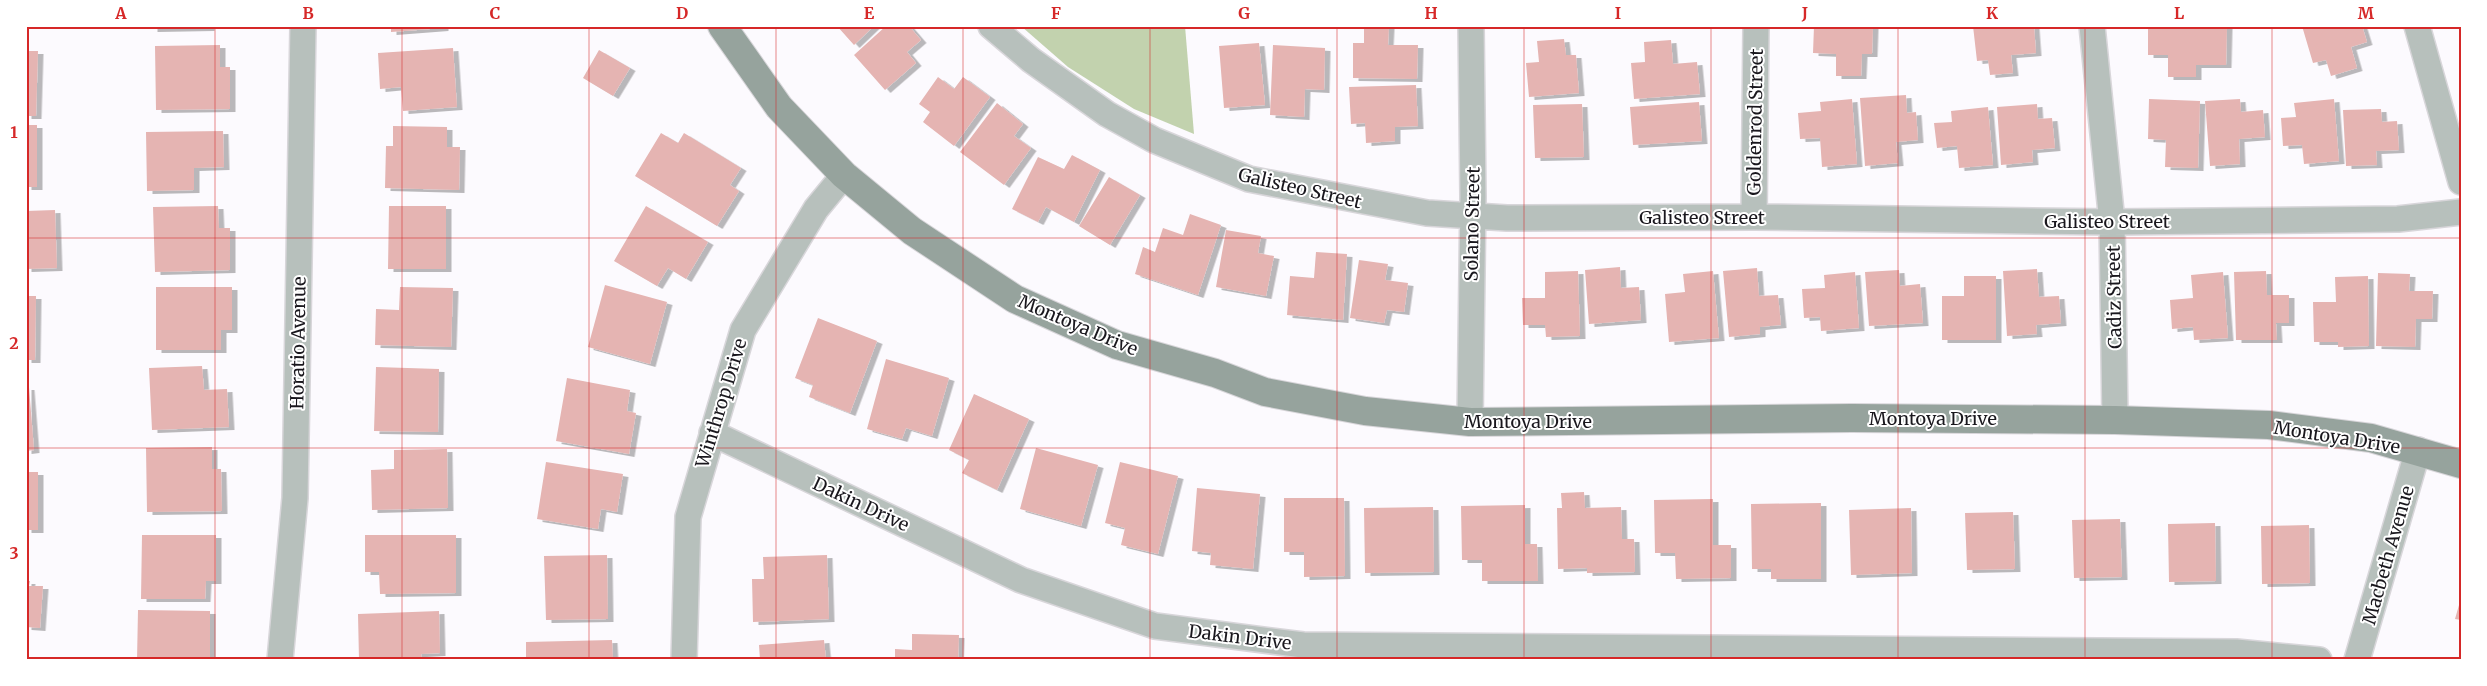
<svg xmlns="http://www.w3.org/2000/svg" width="2487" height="686" viewBox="0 0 2487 686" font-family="Merriweather,serif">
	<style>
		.green { fill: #c2d2ae }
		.building { fill: #e5b4b2; filter: url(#shadow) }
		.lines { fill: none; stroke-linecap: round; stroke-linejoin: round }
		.street-casing { stroke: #d8d6da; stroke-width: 28 }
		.secondary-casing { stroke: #d8d6da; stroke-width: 30 }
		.street { stroke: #b7c0bc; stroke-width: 25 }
		.secondary { stroke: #96a39d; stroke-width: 28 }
		.grid { fill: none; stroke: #d62828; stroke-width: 1; stroke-opacity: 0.55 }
		.labels { text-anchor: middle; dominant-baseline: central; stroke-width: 4; stroke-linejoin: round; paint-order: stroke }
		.street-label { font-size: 18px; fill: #19171d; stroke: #fff }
		.neatline { fill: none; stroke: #d62828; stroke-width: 2 }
		.grid-label { font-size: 16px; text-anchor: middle; font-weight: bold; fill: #d62828 }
	</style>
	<defs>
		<filter id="shadow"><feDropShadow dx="5.5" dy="3" stdDeviation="0" flood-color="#0004"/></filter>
	</defs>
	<rect width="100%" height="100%" fill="#fcfafe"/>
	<!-- green -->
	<path class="green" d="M1021,26h164l9,108 -60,-25 -66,-42z"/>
	<!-- building -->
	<path class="building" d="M152,26h57v2l-57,1z
		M391,26h52v2l-52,4z
		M837,26h37l-20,19z
		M886,26h23l12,14 -14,12 9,11 -31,27 -31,-35z
		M1364,26h25l-1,19h30l-1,34 -64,-1v-35h11z
		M1814,26h59l-1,28h-10l-1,22h-25v-22l-23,-1z
		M1973,26h61l2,27 -25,2 2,18 -23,2 -2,-15 -11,1z
		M2148,26h79l-1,39h-30v12h-28v-22h-20z
		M2302,26h60l5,16 -16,5 6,21 -26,8 -5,-16 -13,3z
		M1564,39l2,16h10l3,38 -50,4 -3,-34 13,-1 -2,-21z
		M1671,40l2,24 24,-2 3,32 -66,5 -3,-36 14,-1 -1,-20z
		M1259,43l6,62 -41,3 -5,-62z
		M220,45v22h10v42l-74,1 -1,-64z
		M1273,45l52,3 -1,42 -19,-1 -1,28 -34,-2z
		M453,48l4,59 -54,4 -2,-24 -21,2 -2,-36z
		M599,50l31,18 -17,28 -30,-18z
		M26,51h12l-2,65h-10z
		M938,77l16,12 9,-12 27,20 -36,49 -31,-24 7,-10 -11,-8z
		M1416,85l2,41 -23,1v14l-29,2 -1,-20 -14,1 -2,-37z
		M1906,95l1,18 9,-1 2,28 -22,2 2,21 -33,3 -5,-68z
		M1852,99l5,65 -35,3 -2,-29 -20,1 -2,-26 23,-2 -1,-9z
		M2149,99l51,2 -2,67 -33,-1 1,-27 -18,-1z
		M2240,99l1,13 22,-2 2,27 -26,2 1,25 -30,2 -5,-65z
		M2334,99l5,62 -35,3 -2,-19 -19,1 -2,-28 15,-1 -2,-14z
		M1699,102l3,39 -69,4 -3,-38z
		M997,103l26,21 -9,12 17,12 -27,37 -44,-33z
		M1582,104l2,53 -49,1 -2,-53z
		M2037,104l1,15 14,-1 3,30 -23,2 1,12 -32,3 -4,-58z
		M1988,107l5,58 -34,3 -2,-22 -20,2 -3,-25 18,-1 -1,-11z
		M2381,109l1,13 15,-1 2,29 -23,1 1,14 -31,1 -3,-56z
		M26,125h11v62h-11z
		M393,126l54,1v20h13l-1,43 -74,-2 1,-42h7z
		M223,131l1,36 -30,1v22l-47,1 -1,-59z
		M661,133l17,10 6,-10 57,35 -11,17 9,6 -22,35 -82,-50z
		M1072,155l28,15 -26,52 -28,-15 -8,15 -26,-13 26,-52 26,12z
		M1109,177l31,18 -30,50 -31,-19z
		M218,206l1,22h11v42l-75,2 -2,-65z
		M389,206h57v63h-58z
		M646,206l62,36 -22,37 -18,-11 -11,18 -43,-25z
		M55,210l2,58 -31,1v-58z
		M1190,214l31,11 -23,70 -63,-21 8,-27 12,5 8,-24 20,7z
		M1226,230l35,6 -3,17 16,3 -8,40 -50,-9z
		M1316,252l31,2 -4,66 -56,-5 3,-39 24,2z
		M1359,260l29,4 -3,16 23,3 -4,29 -17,-2 -3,13 -34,-5z
		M1620,267l1,21 18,-1 2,33 -52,4 -4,-54z
		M1757,268l2,28 19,-1 3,30 -21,2v7l-31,3 -6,-66z
		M2037,269l2,28 20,-1 2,27 -25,2 1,9 -30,2 -4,-65z
		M1899,270l1,16 20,-2 3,39 -54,3 -4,-54z
		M1578,271l2,65 -34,1 -1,-12h-22l-1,-27h23v-26z
		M1713,271l6,67 -50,4 -4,-48 20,-2 -2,-18z
		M2266,271l1,24h22v28h-13l1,17h-41l-2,-68z
		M1855,272l4,56 -38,3 -1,-14 -16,1 -2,-29 23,-1 -1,-13z
		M2223,272l5,66 -34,2 -1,-13 -21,2 -2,-29 23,-2 -2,-23z
		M2378,273l32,1 -1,17h24l-1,28h-16l-1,28 -39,-1z
		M1964,276h32v64h-54v-44h22z
		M2368,276l1,70 -31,1v-5h-24l-1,-40h23l-1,-25z
		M605,285l62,17 -17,62 -62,-17z
		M156,287h76v43h-11v20h-65z
		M400,287l53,1 -2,59 -76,-2 1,-36 23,1z
		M26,296h10l-1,64h-9z
		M818,318l59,23 -27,72 -41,-16 4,-12 -18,-7z
		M886,359l63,19 -17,58 -26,-8 -4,11 -35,-10z
		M202,366l2,24 23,-1 2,38 -77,3 -3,-62z
		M376,367l63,2 -1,63 -64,-1z
		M567,378l63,12 -3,21 9,2 -7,41 -73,-13z
		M26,387h3l5,63 -8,1z
		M974,394l55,25 -32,71 -35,-17 7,-13 -20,-10z
		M212,447v22h9l1,42 -75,1 -1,-64z
		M1036,448l62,17 -17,61 -61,-17z
		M447,449l1,59 -76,2 -1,-40 23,-1v-19z
		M546,462l77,12 -6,38 -16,-3 -3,20 -61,-10z
		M1120,462l58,14 -20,78 -37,-9 4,-17 -20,-5z
		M26,472h12v58h-12z
		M1197,488l63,6 -7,75 -43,-4 1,-12 -19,-2z
		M1584,492l1,16 36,-1 1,32h12l1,33 -48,1v-5l-29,1 -1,-61h5l-1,-15z
		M1284,498h60l1,78 -41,1v-25h-20z
		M1713,499v46h18v33l-55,1 -1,-26h-20l-1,-53z
		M1821,503v76h-50v-10h-19l-1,-65z
		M1525,505v39h12l1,37h-56v-21h-20l-1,-54z
		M1433,507l1,65 -69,1 -1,-65z
		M1911,508l1,65 -61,2 -2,-65z
		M2013,512l2,57 -48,1 -2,-57z
		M2120,519l2,58 -48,1 -2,-58z
		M2215,523l1,58 -47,1 -1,-58z
		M2309,525l1,58 -48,1 -1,-58z
		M142,535h74v46h-10l-1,18h-64z
		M365,535h91v58l-76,1 -1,-22h-14z
		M607,555l1,64 -62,1 -2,-64z
		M827,555l2,64 -76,3 -1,-43h12l-1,-22z
		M26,581h4l-1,5h14l-3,42 -14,-1z
		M2461,598v22l-6,-1z
		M138,610l72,1v49h-73z
		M439,611l1,42 -19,1 1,6h-63l-1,-46z
		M912,634l47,1 -1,25h-63v-11l17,1z
		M612,640l1,20h-87v-18z
		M824,640l2,20h-66l-1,-15z"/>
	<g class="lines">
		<defs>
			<path id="street" d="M991,26l40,34 76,54 47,26 95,39 178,34 80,5 247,-1 358,5 286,-3 63,-7
				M2092,26l20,196 3,198
				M2417,26l44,156
				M1754,217l2,-191
				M1470,422l3,-225 -2,-171
				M712,433l309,147 134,46 148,19 933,7 83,8
				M280,660l15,-162 8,-472
				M684,660l4,-143 55,-187 73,-121 28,-34
				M2357,660l61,-210"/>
			<path id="secondary" d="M722,26l57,81 65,68 68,56 103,68 102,46 98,28 50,19 100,19 105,11 382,-4 263,2 154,5 102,13 90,26"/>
		</defs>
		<!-- street casing -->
		<use href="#street" class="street-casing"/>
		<!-- secondary casing -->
		<use href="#secondary" class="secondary-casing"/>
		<!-- street -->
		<use href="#street" class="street"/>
		<!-- secondary -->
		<use href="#secondary" class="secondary"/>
	</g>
	<!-- grid -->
	<path class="grid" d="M215,26v634M402,26v634M589,26v634M776,26v634M963,26v634M1150,26v634M1337,26v634M1524,26v634M1711,26v634M1898,26v634M2085,26v634M2272,26v634M26,238h2435M26,448h2435"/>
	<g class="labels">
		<!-- street labels -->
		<g class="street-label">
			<text transform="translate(1755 122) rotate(-89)">Goldenrod Street</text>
			<text transform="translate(1300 188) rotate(13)">Galisteo Street</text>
			<text x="1702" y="217">Galisteo Street</text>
			<text x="2107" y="221">Galisteo Street</text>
			<text transform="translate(1472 224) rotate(-89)">Solano Street</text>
			<text transform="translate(2114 297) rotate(-91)">Cadiz Street</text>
			<text transform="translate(1078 325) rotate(23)">Montoya Drive</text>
			<text transform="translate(298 343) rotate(-89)">Horatio Avenue</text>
			<text transform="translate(721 403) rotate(-73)">Winthrop Drive</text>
			<text x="1933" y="418">Montoya Drive</text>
			<text x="1528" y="421">Montoya Drive</text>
			<text transform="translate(2337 437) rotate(9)">Montoya Drive</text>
			<text transform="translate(861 504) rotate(25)">Dakin Drive</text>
			<text transform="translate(2388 555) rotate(-74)">Macbeth Avenue</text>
			<text transform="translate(1240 637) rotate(7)">Dakin Drive</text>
		</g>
	</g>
	<!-- border -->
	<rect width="2487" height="686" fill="none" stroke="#ffffff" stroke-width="55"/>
	<rect x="28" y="28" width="2432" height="630" class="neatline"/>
	<g class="grid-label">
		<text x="121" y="19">A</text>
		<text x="308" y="19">B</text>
		<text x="495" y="19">C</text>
		<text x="682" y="19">D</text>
		<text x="869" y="19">E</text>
		<text x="1056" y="19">F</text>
		<text x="1244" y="19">G</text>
		<text x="1431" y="19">H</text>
		<text x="1618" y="19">I</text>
		<text x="1805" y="19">J</text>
		<text x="1992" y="19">K</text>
		<text x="2179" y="19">L</text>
		<text x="2366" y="19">M</text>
		<text x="14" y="138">1</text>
		<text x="14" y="349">2</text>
		<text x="14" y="559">3</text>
	</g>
</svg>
